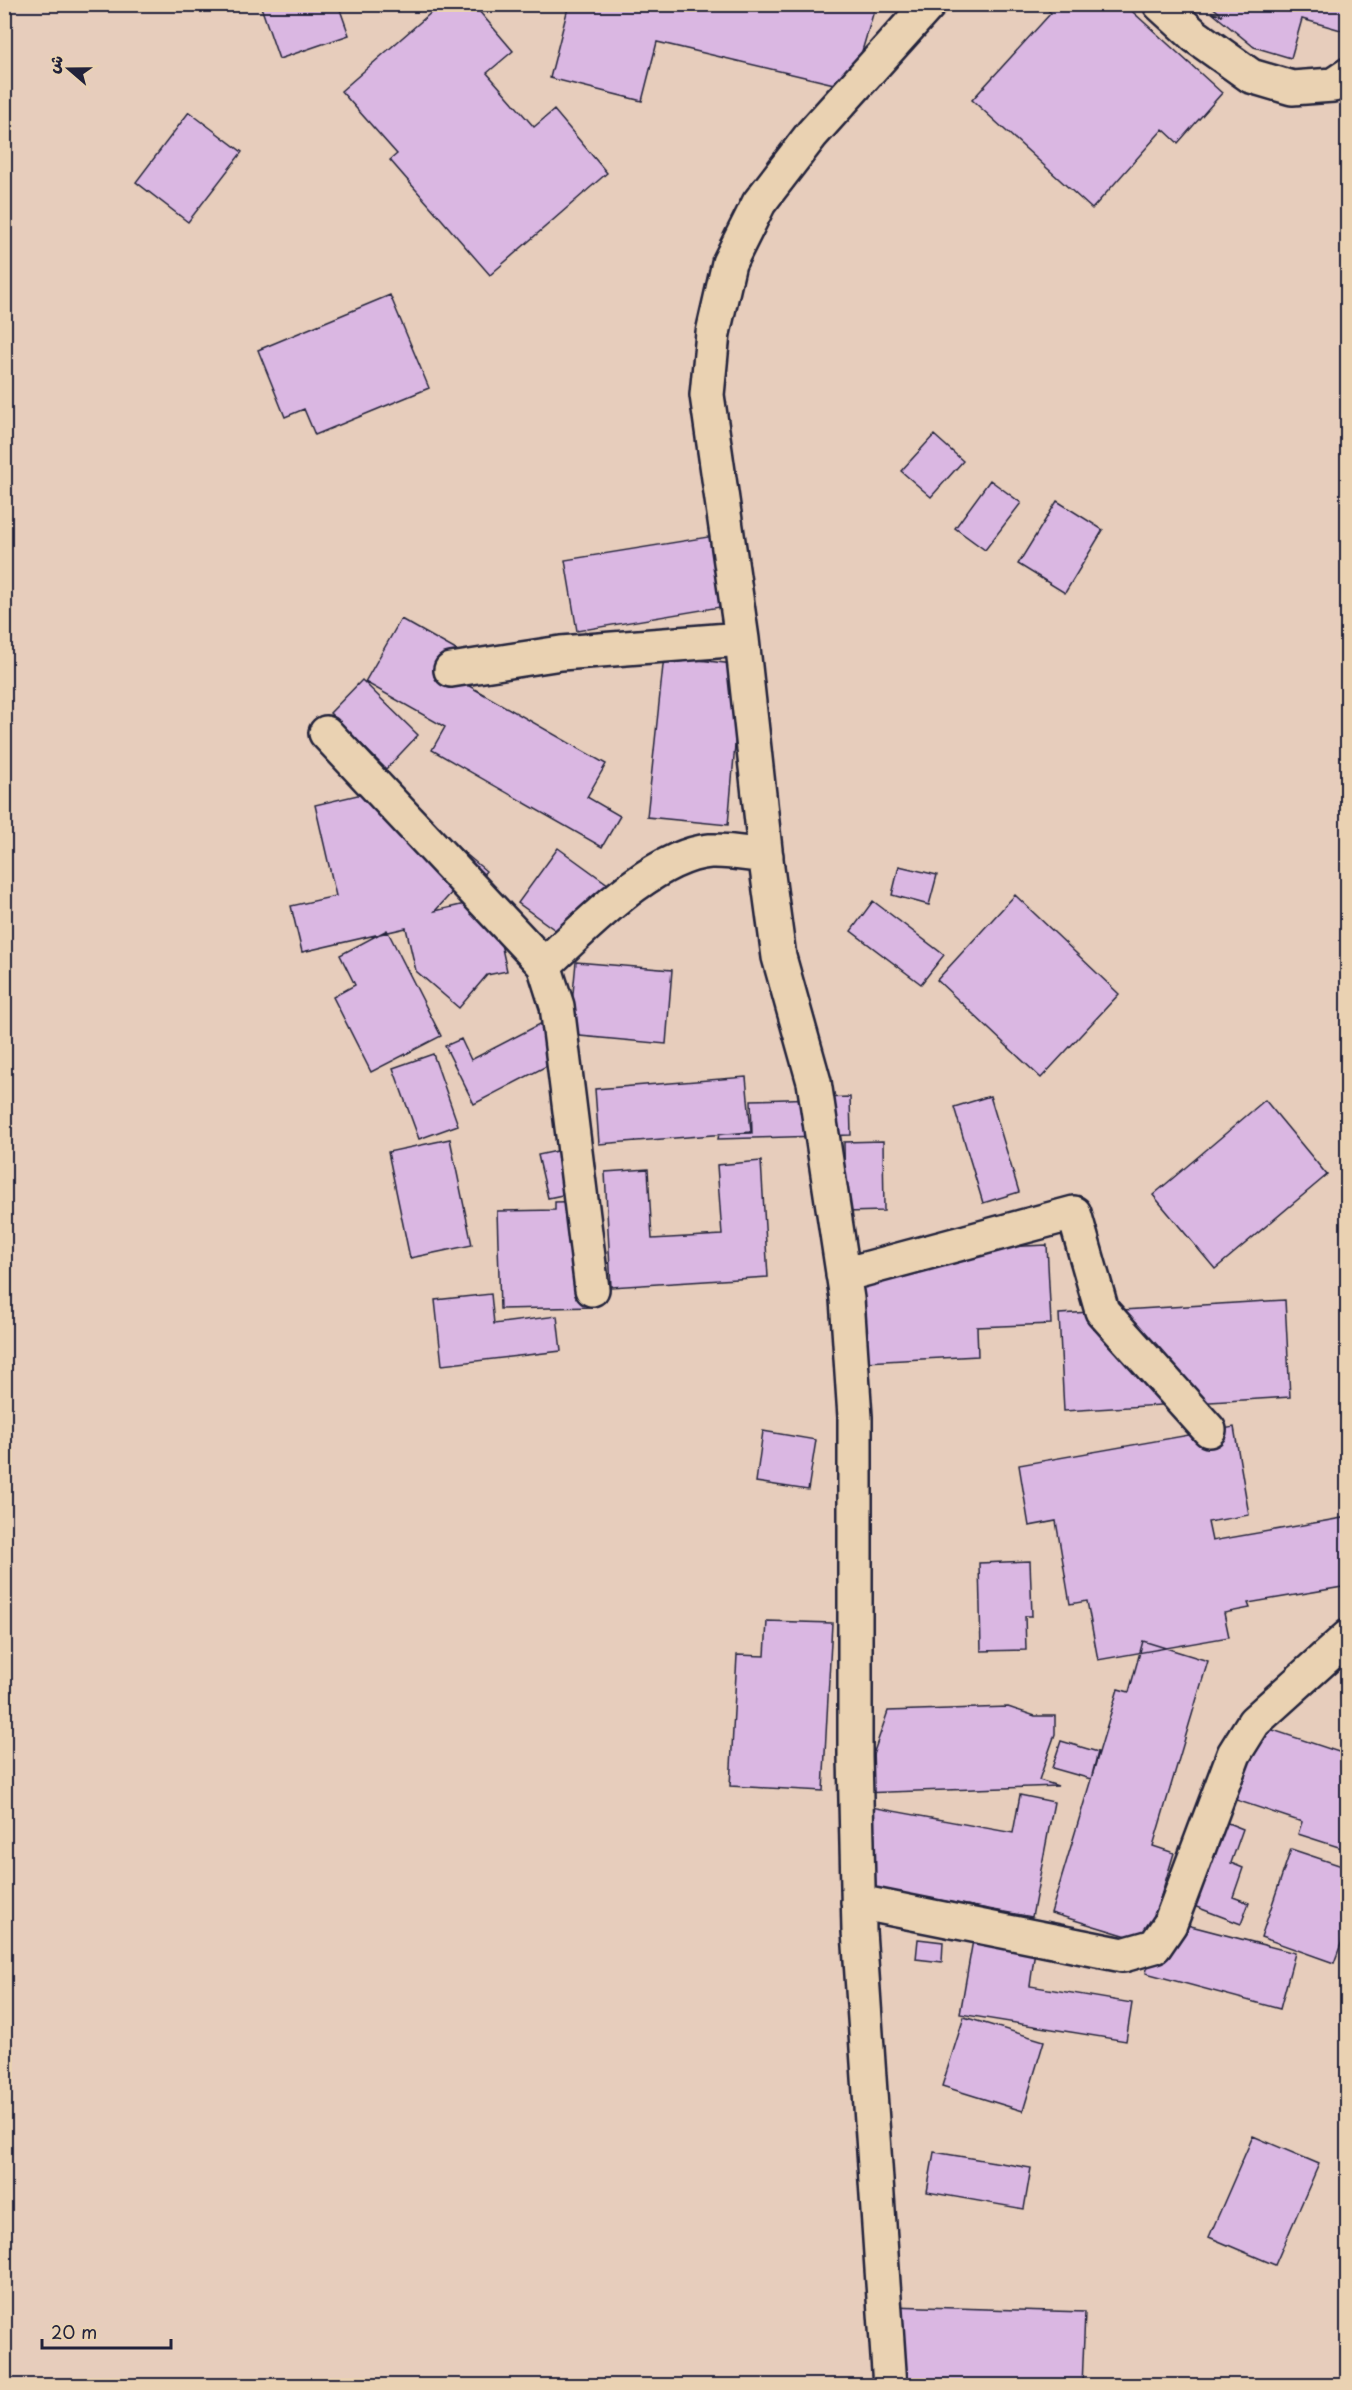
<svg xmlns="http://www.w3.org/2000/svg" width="1352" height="2390" viewBox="0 0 1352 2390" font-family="'Playpen Sans','Playpen Sans Arabic',sans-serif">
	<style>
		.building { fill: #dab7e2; stroke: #22223b; stroke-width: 1.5 }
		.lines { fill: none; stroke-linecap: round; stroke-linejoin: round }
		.minor-casing { stroke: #22223b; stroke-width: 38 }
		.minor { stroke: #ead2b2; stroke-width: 33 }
	</style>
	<rect width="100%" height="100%" fill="#e7cdbc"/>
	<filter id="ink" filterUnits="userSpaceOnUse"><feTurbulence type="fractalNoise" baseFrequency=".0167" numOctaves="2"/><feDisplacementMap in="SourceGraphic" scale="12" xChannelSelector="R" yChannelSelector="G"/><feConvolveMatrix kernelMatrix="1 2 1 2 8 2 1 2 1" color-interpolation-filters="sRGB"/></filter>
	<g filter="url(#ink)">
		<!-- building -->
		<path class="building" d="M260,4h78l11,31 -70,24z
			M416,4l2,7 -72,-7z
			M441,4h32l40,47 -26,22 47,54 20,-17 53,63 -117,102 -100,-115 7,-6 -56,-63z
			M569,4h307l-25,84 -194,-46 -15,59 -92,-23z
			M1042,4h82l98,89 -44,50 -15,-14 -71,80 -120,-109 79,-87z
			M1209,4h139v28l-46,-13 -11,39 -37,-11 -43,-35 12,4z
			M189,112l53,40 -54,70 -52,-40z
			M390,295l39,93 -114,47 -11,-26 -19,8 -27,-67z
			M934,435l29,26 -32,36 -30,-26z
			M990,480l31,23 -36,47 -30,-22z
			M1057,501l46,29 -38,63 -47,-29z
			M714,536l12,70 -149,25 -12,-71z
			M401,619l80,45 -12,22 137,78 -19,33 33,19 -18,31 -170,-97 13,-23 -80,-45z
			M664,656l78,9 -14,160 -81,-8z
			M362,680l56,55 -32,34 -56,-56z
			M379,790l56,38 51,43 -18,21 -13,-3 -20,22 56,-13 16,73 -20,4 -28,33 -43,-37 -10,-43 -104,24 -11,-46 45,-10 -21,-91z
			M558,848l51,37 -40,55 -51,-37z
			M899,866l38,9 -8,30 -37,-10z
			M1015,895l104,99 -78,84 -104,-98z
			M873,901l71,54 -23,29 -70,-53z
			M387,930l54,106 -70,36 -38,-75 22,-12 -15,-30z
			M576,962l96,8 -6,74 -97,-9z
			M544,1022l18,36 -88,46 -29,-58 16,-7 10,21z
			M433,1054l25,71 -39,14 -26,-71z
			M746,1077l5,55 -152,12 -4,-55z
			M990,1096l29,96 -36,11 -29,-96z
			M850,1097l1,38 -133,4 1,-5 33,-1 -1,-33z
			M1265,1100l62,75 -112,94 -62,-74z
			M450,1139l22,106 -62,13 -22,-106z
			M883,1141l1,70 -39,1 -1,-70z
			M576,1147l10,43 -38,8 -10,-43z
			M761,1161l7,116 -157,10 -6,-115 43,-3 4,70 70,-4 -5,-70z
			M592,1201l3,106 -95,2 -3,-98 58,-1v-8z
			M1047,1245l4,79 -74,3 1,29 -112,6 -6,-108z
			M491,1294l3,30 63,-8 4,35 -119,14 -7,-65z
			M1285,1300l5,97 -226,14 -5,-97z
			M1234,1427l15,88 -41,7 4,19 136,-24v69l-100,17 2,5 -26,5 5,24 -131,23 -11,-59 -17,3 -14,-83 -27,5 -10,-61z
			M763,1431l53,9 -8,50 -52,-8z
			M1348,1444v15l-8,-7z
			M1030,1561l2,55h-7l1,34 -45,1 -2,-88z
			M767,1621l65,2 -9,168 -93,-5 7,-131 28,1z
			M1143,1641l65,20 -55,185 21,7 -27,89 -96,-29 67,-224 11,3z
			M1008,1707l27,9h20v18l-16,46 19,6 -198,7 28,-82z
			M1258,1725l90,30v95l-50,-16 4,-12 -96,-32z
			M1061,1741l37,11 -7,27 -39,-11z
			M1020,1795l34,7 -22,115 -180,-33 14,-78 147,27z
			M1210,1816l33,13 -12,34 12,5 -10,29 16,6 -8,21 -63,-24z
			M1291,1849l57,19v57l-14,38 -73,-26z
			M1160,1918l135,35 -15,56 -134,-36z
			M918,1939l25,3 -1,20 -26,-3z
			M973,1940l62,10 -5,36 102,17 -6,38 -166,-27z
			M964,2017l80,24 -21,70 -81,-25z
			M1253,2136l66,28 -44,101 -66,-28z
			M934,2152l97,16 -7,41 -97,-17z
			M892,2306l193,6 -3,74h-193z"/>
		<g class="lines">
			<defs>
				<path id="minor" d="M1160,4l35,32 56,40 41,12 41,-3 15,-10
					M451,670l110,-17 181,-14
					M326,733l218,232 13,41 35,283
					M544,965c42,-38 108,-109 166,-114 18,-1 38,3 56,5
					M843,1275l231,-62 28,98 107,119
					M858,1902l265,53 32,-9 15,-22 64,-170 20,-32 94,-85
					M890,2386l-31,-455 -4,-175v-339l-8,-118 -33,-217 -35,-125 -12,-89 -25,-229 -35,-244 6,-62 16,-70 30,-60 53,-69 117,-130"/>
			</defs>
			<!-- minor casing -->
			<use href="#minor" class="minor-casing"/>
			<!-- minor -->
			<use href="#minor" class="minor"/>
		</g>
	</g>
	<!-- margin -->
	<rect width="1352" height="2390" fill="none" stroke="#ead2b2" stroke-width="24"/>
	<rect x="12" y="12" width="1328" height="2366" fill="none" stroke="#22223b" stroke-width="2" filter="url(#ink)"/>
	<!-- north arrow -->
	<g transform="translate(69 69) rotate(290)" stroke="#ead2b2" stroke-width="4.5" paint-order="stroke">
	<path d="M0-4.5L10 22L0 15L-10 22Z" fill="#22223b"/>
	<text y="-9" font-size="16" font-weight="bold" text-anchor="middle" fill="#22223b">ش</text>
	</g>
	<!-- scale -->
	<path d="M42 2339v9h129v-9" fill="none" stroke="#22223b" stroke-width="3"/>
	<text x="51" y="2339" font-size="18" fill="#22223b" stroke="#ead2b2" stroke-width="4.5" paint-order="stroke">20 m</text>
</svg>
